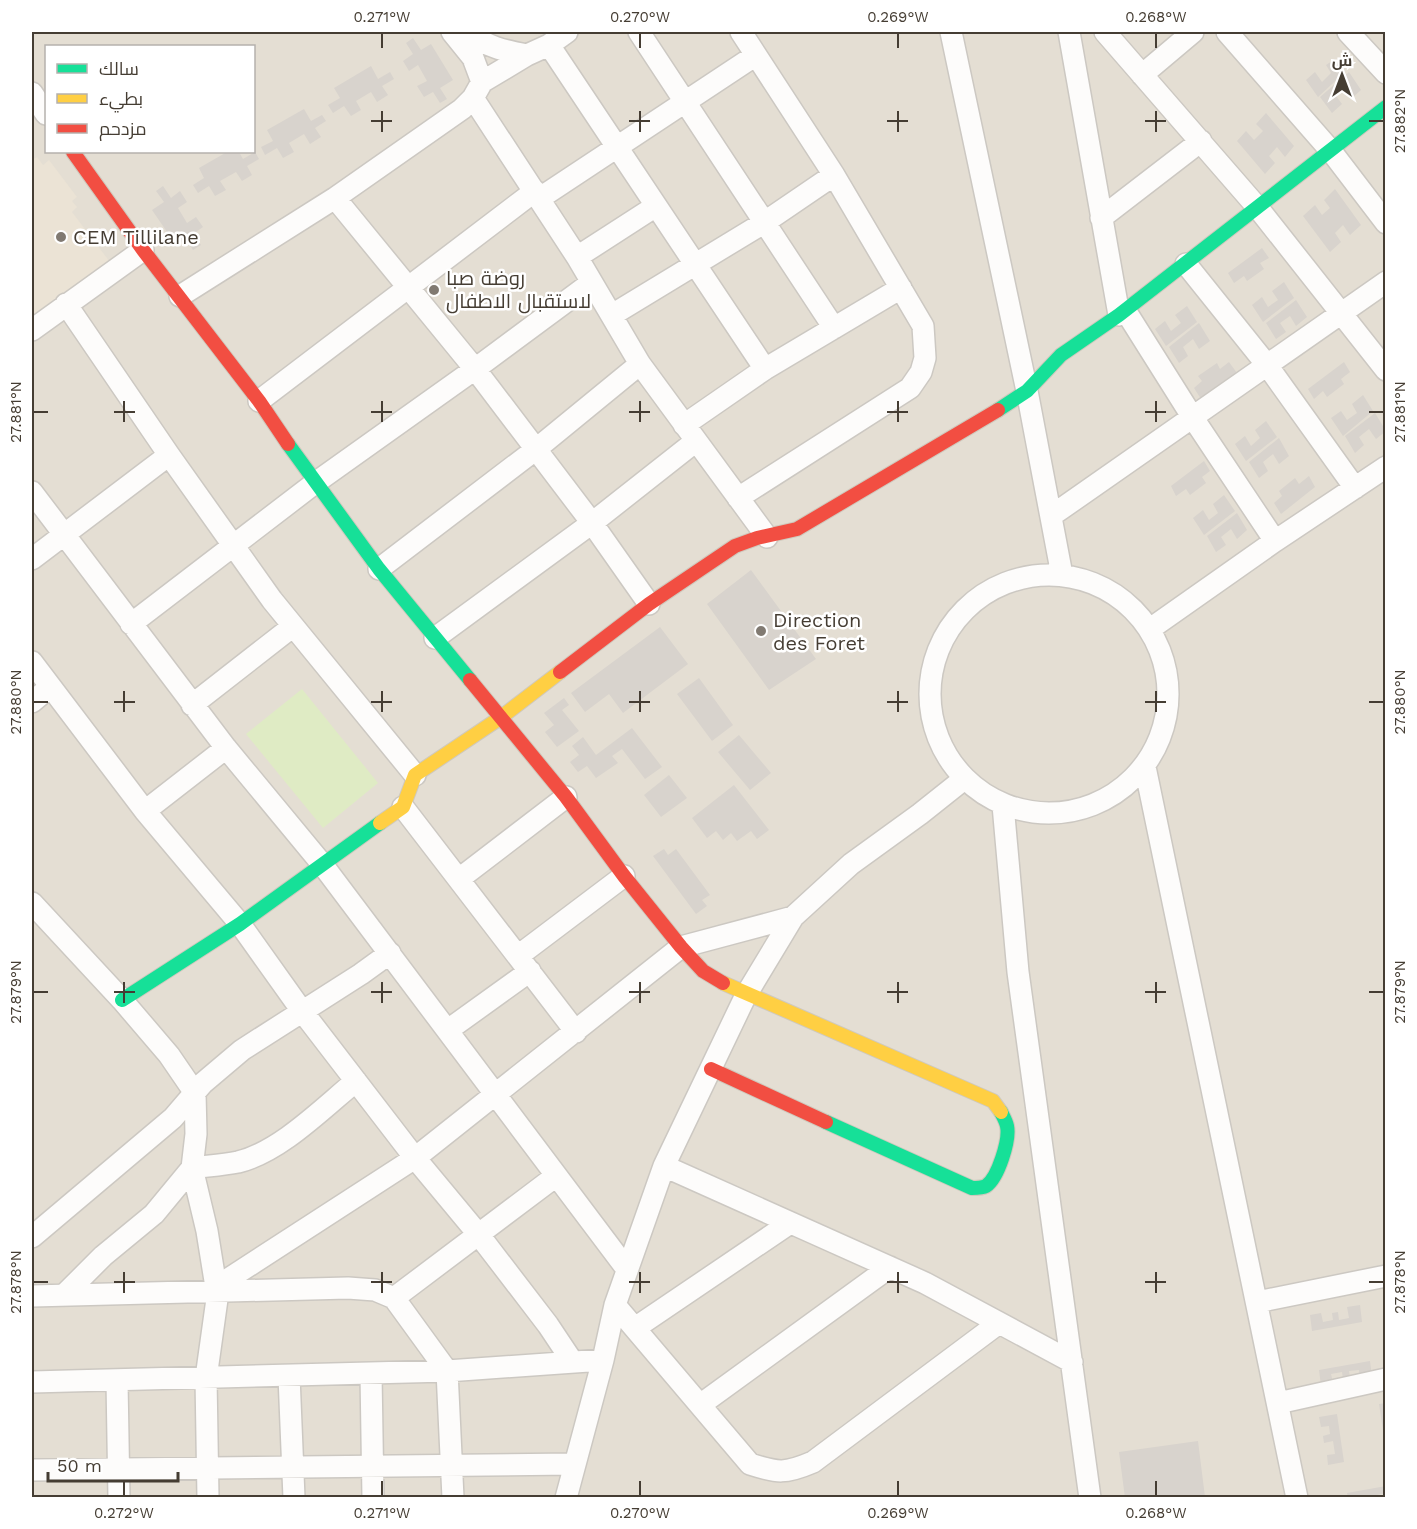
<svg xmlns="http://www.w3.org/2000/svg" width="1417" height="1529" viewBox="0 0 1417 1529" font-family="'Work Sans',Cairo,sans-serif">
	<style>
		.residential { fill: #e4ded3; fill-rule: evenodd }
		.education { fill: #ebe3d5 }
		.green { fill: #dfebc4 }
		.building { fill: #d8d3cd }
		.lines { fill: none; stroke-linecap: round; stroke-linejoin: round }
		.street-casing { stroke: #ccc8c2; stroke-width: 24 }
		.fast-casing { stroke: #cfc9bd; stroke-width: 16 }
		.slow-casing { stroke: #cfc9bd; stroke-width: 16 }
		.jam-casing { stroke: #cfc9bd; stroke-width: 16 }
		.street { stroke: #fdfcfb; stroke-width: 21 }
		.fast { stroke: #16e098; stroke-width: 14 }
		.slow { stroke: #ffcf43; stroke-width: 14 }
		.jam { stroke: #f24e42; stroke-width: 14 }
		.ticks { fill: none; stroke: #453d33; stroke-width: 2 }
		.poi-dot { fill: #817a72; stroke: #fff; stroke-width: 2 }
		.labels { text-anchor: middle; dominant-baseline: central; stroke-width: 5; stroke-linejoin: round; paint-order: stroke }
		.poi-label { font-size: 20px; fill: #453d33; stroke: #fff; text-anchor: start }
		.neatline { fill: none; stroke: #453d33; stroke-width: 2 }
		.ticks-label { font-size: 15px; text-anchor: middle; fill: #453d33 }
	</style>
	<rect width="100%" height="100%" fill="#f0ece6"/>
	<!-- residential -->
	<path class="residential" d="M32,32h1353v1465h-1353zM46,46h208v106h-208z"/>
	<!-- education -->
	<path class="education" d="M37,157l6,8 6,-5 28,37 -5,4 5,6 -5,5 38,50 -78,60v-162z"/>
	<!-- green -->
	<path class="green" d="M302,689l76,94 -55,45 -77,-94z"/>
	<!-- building -->
	<path class="building" d="M413,38l8,12 10,-6 22,36 -13,8 7,11 -7,4 -7,-11 -9,5 -7,-11 10,-5 -9,-16 -9,6 -6,-10 10,-7 -7,-11z
		M1335,59l10,13 -27,25 -12,-17 9,-8 7,10 9,-9 -5,-8z
		M371,66l7,13 12,-7 4,7 -12,7 6,9 -11,7 -6,-10 -15,9 5,9 -10,6 -7,-10 -11,7 -5,-8 12,-7 -6,-10z
		M1349,72l12,18 -9,8 -7,-10 -9,8 6,8 -10,9 -12,-16z
		M304,109l7,12 11,-6 4,6 -11,7 6,9 -11,7 -6,-10 -15,9 5,9 -11,6 -6,-10 -12,7 -4,-8 12,-6 -6,-11z
		M1266,113l28,33 -9,11 -8,-10 -8,9 6,7 -10,11 -28,-33 9,-10 8,9 9,-9 -7,-7z
		M227,152h12l4,7 12,-7 4,7 -12,7 5,9 -10,6 -6,-9 -16,9 6,9 -11,6 -6,-10 -11,7 -5,-8 11,-7 -5,-10z
		M163,186l8,12 9,-7 7,11 -9,6 9,15 9,-6 7,10 -10,7 8,11 -8,5 -7,-11 -10,6 -24,-35 12,-8 -8,-11z
		M1335,189l26,36 -11,10 -7,-10 -8,8 6,9 -11,10 -27,-36 12,-11 7,10 8,-7 -6,-8z
		M1262,248l7,10 -9,5 4,6 -17,12 -3,-5 -10,7 -6,-10z
		M1284,282l10,16 -31,24 -11,-17 10,-8 6,10 10,-7 -6,-9z
		M1296,300l11,17 -11,9 -6,-10 -10,7 6,9 -10,7 -10,-16z
		M1187,306l10,16 -31,24 -11,-17 10,-8 6,10 10,-8 -6,-8z
		M1199,323l11,18 -11,8 -6,-10 -10,8 5,9 -9,7 -10,-16z
		M1229,362l8,11 -36,26 -7,-11 8,-7 -4,-5 19,-13 3,6z
		M1344,362l6,10 -9,7 3,5 -17,13 -4,-6 -9,8 -6,-10z
		M1363,395l10,16 -30,25 -12,-18 10,-7 6,9 10,-7 -5,-9z
		M1375,413l11,18 -10,8 -7,-10 -10,8 5,8 -9,8 -10,-17z
		M1266,421l11,16 -31,24 -11,-17 10,-8 6,10 9,-8 -5,-8z
		M1279,438l10,18 -10,8 -6,-10 -10,8 5,9 -9,7 -10,-16z
		M1204,461l6,10 -8,6 4,6 -16,12 -4,-6 -10,7 -5,-10z
		M1309,476l6,11 -34,27 -7,-11 8,-7 -3,-5 16,-13 4,6z
		M1224,495l11,16 -31,24 -11,-17 10,-8 6,10 9,-7 -5,-9z
		M1237,513l10,17 -10,9 -6,-10 -10,8 5,8 -10,7 -9,-16z
		M751,570l65,89 -47,31 -62,-86z
		M660,627l28,37 -65,49 -14,-19 -24,18 -14,-19z
		M699,678l34,47 -21,16 -35,-47z
		M564,698l5,7 -7,5 17,21 -22,16 -12,-15 9,-7 -10,-12z
		M632,728l30,39 -17,12 -23,-30 -10,7 6,7 -22,15 -9,-12 -9,6 -8,-10 9,-7 -7,-9 11,-9 13,18z
		M739,735l32,38 -21,17 -32,-38z
		M669,775l18,23 -26,19 -17,-22z
		M734,785l35,45 -12,9 -6,-8 -14,10 -6,-8 -8,7 -7,-9 -9,7 -15,-20z
		M664,849l4,6 8,-6 34,46 -8,5 5,6 -11,8 -43,-58z
		M1360,1305l2,17 -50,9 -2,-16 11,-2 2,9 10,-2 -1,-7 6,-1 1,8 10,-2 -2,-11z
		M1370,1361l2,16 -12,3 -1,-10 -10,1 1,7 -7,1 -1,-7 -11,2 2,9 -12,3 -2,-16z
		M1386,1403v34h-2l-5,-33z
		M1337,1414l7,48 -16,3 -1,-10 8,-1 -2,-13 -9,2 -1,-7 7,-2 -1,-8 -8,1 -2,-10z
		M1198,1441l7,56 -80,1 -6,-46z
		M1386,1486v7l-9,2 1,3h-7l-1,-3 -22,3 -1,-5z"/>
	<g class="lines">
		<defs>
			<path id="street" d="M452,32l21,26 9,24
				M469,32c16,15 37,19 58,23
				M639,32l195,296
				M951,32l76,359 35,184
				M1069,32l50,283
				M1105,32l153,176 128,162
				M1227,32l104,119 55,72
				M1348,32l38,41
				M549,45l216,324 -81,56
				M1142,75l51,-43
				M32,93l14,21
				M473,98l104,159 63,107 127,173
				M335,198l140,171 117,154 57,81
				M540,198l216,-143
				M1101,218l100,-77
				M577,257l79,-51
				M1186,264l81,101 88,123
				M180,296l155,-98 127,-89 11,-11 9,-16 45,-27 22,-10 18,-13
				M66,304l103,151 103,145 143,175
				M1125,310l68,108 82,123
				M612,315l153,-93 69,-47
				M32,330l111,-80
				M765,369l136,-81
				M259,401l276,-210
				M32,492l194,256 96,116 304,404
				M738,498l172,-110 11,-16 4,-14 -2,-32 -89,-151 -93,-143
				M1051,516l335,-234
				M32,559l137,-104
				M379,569l156,-119 105,-86
				M930 694a119 119 0 1 1 238 0a119 119 0 1 1-238 0Z
				M131,624l184,-141 160,-114 116,-86
				M1150,629l125,-88 111,-74
				M435,638l157,-115 104,-82
				M32,662l113,149 95,113 62,87 113,147 64,77 69,90 24,36
				M32,702l18,-15
				M192,705l100,-78
				M1145,767l152,731
				M1003,805l15,167 72,526
				M403,807l173,225
				M145,811l81,-63
				M459,879l107,-82
				M32,903l90,97 47,55 26,38 1,41 -4,34 15,63 9,56
				M518,956l106,-80
				M448,1030l82,-59
				M664,1166l261,117 147,79
				M32,1237l141,-119 30,-35 39,-33 119,-76 29,-21
				M64,1295l39,-39 51,-42 38,-46c15,-2 31,-3 46,-6 42,-10 85,-54 118,-81
				M32,1296l316,-8 27,2 19,8 53,73 6,127
				M394,1298l162,-122
				M1257,1302l129,-26
				M615,1305l135,159c28,9 35,10 63,-2l186,-139
				M635,1328l155,-105
				M371,1374l2,124
				M289,1376l5,122
				M117,1381l2,117
				M32,1382l415,-11 156,-11 12,-55 49,-139 82,-171 47,-78 58,-53 69,-50 44,-35
				M1278,1403l108,-24
				M700,1405l190,-138
				M32,1470l542,-6
				M208,1498l-2,-120 12,-86 -2,-5 199,-129 266,-211 112,-30
				M566,1498l37,-138"/>
			<path id="fast" d="M998,410l29,-19 34,-36 58,-40 267,-208
				M288,444l91,125 91,111
				M122,1000l118,-76 140,-101
				M826,1122l146,66c5,0 10,0 14,-2 12,-8 24,-46 21,-60 -1,-5 -4,-10 -6,-14"/>
			<path id="slow" d="M380,823l23,-16 12,-32 85,-57 60,-46
				M723,983l270,118 8,11"/>
			<path id="jam" d="M73,152l70,98 116,151 29,43
				M560,672l89,-68 86,-58 22,-8 40,-9 201,-119
				M470,680l96,117 58,79 57,71 22,24 20,12
				M711,1069l115,53"/>
		</defs>
		<!-- street casing -->
		<use href="#street" class="street-casing"/>
		<!-- fast casing -->
		<use href="#fast" class="fast-casing"/>
		<!-- slow casing -->
		<use href="#slow" class="slow-casing"/>
		<!-- jam casing -->
		<use href="#jam" class="jam-casing"/>
		<!-- street -->
		<use href="#street" class="street"/>
		<!-- fast -->
		<use href="#fast" class="fast"/>
		<!-- slow -->
		<use href="#slow" class="slow"/>
		<!-- jam -->
		<use href="#jam" class="jam"/>
	</g>
	<!-- ticks -->
	<path class="ticks" d="M382,33v15M640,33v15M898,33v15M1156,33v15M382,111v21M640,111v21M898,111v21M1156,111v21M371,121h21M629,121h21M887,121h21M1145,121h21M1369,121h15M124,401v21M382,401v21M640,401v21M898,401v21M1156,401v21M33,412h15M114,412h21M371,412h21M629,412h21M887,412h21M1145,412h21M1369,412h15M124,691v21M382,691v21M640,691v21M898,691v21M1156,691v21M33,702h15M114,702h21M371,702h21M629,702h21M887,702h21M1145,702h21M1369,702h15M124,982v21M382,982v21M640,982v21M898,982v21M1156,982v21M33,992h15M114,992h21M371,992h21M629,992h21M887,992h21M1145,992h21M1369,992h15M124,1272v21M382,1272v21M640,1272v21M898,1272v21M1156,1272v21M33,1282h15M114,1282h21M371,1282h21M629,1282h21M887,1282h21M1145,1282h21M1369,1282h15M124,1481v15M382,1481v15M640,1481v15M898,1481v15M1156,1481v15"/>
	<!-- markers -->
	<g class="poi-dot">
		<circle cx="61" cy="237" r="6"/>
		<circle cx="434" cy="290" r="6"/>
		<circle cx="761" cy="631" r="6"/>
	</g>
	<g class="labels">
		<!-- poi labels -->
		<g class="poi-label">
			<text x="73" y="237">CEM Tillilane</text>
			<text x="446" y="278">روضة صبا<tspan x="446" dy="23">لاستقبال الاطفال</tspan></text>
			<text x="773" y="620">Direction<tspan x="773" dy="23">des Foret</tspan></text>
		</g>
	</g>
	<!-- border -->
	<rect width="1417" height="1529" fill="none" stroke="#ffffff" stroke-width="66"/>
	<!-- legend -->
	<rect x="45" y="45" width="210" height="108" fill="#ffffff" stroke="#b5b1ad" stroke-width="1.5"/>
	<rect x="57" y="64" width="30" height="9" fill="#16e098" stroke="#b5b1ad" stroke-width="1.5"/>
	<text x="99" y="75" font-size="18" fill="#453d33">سالك</text>
	<rect x="57" y="94" width="30" height="9" fill="#ffcf43" stroke="#b5b1ad" stroke-width="1.5"/>
	<text x="99" y="105" font-size="18" fill="#453d33">بطيء</text>
	<rect x="57" y="124" width="30" height="9" fill="#f24e42" stroke="#b5b1ad" stroke-width="1.5"/>
	<text x="99" y="135" font-size="18" fill="#453d33">مزدحم</text>
	<!-- north arrow -->
	<g transform="translate(1342 75)" stroke="#ffffff" stroke-width="4.5" paint-order="stroke">
	<path d="M0-4.5L10 22L0 15L-10 22Z" fill="#453d33"/>
	<text y="-9" font-size="16" font-weight="bold" text-anchor="middle" fill="#453d33">ش</text>
	</g>
	<!-- scale -->
	<path d="M48 1472v9h130v-9" fill="none" stroke="#453d33" stroke-width="3"/>
	<text x="57" y="1472" font-size="18" fill="#453d33" stroke="#ffffff" stroke-width="4.5" paint-order="stroke">50 m</text>
	<rect x="33" y="33" width="1351" height="1463" class="neatline"/>
	<g class="ticks-label">
		<text x="382" y="22">0.271°W</text>
		<text x="640" y="22">0.270°W</text>
		<text x="898" y="22">0.269°W</text>
		<text x="1156" y="22">0.268°W</text>
		<text transform="translate(1400 121) rotate(-90)" y="5">27.882°N</text>
		<text transform="translate(16 412) rotate(-90)" y="5">27.881°N</text>
		<text transform="translate(1400 412) rotate(-90)" y="5">27.881°N</text>
		<text transform="translate(16 702) rotate(-90)" y="5">27.880°N</text>
		<text transform="translate(1400 702) rotate(-90)" y="5">27.880°N</text>
		<text transform="translate(16 992) rotate(-90)" y="5">27.879°N</text>
		<text transform="translate(1400 992) rotate(-90)" y="5">27.879°N</text>
		<text transform="translate(16 1282) rotate(-90)" y="5">27.878°N</text>
		<text transform="translate(1400 1282) rotate(-90)" y="5">27.878°N</text>
		<text x="124" y="1518">0.272°W</text>
		<text x="382" y="1518">0.271°W</text>
		<text x="640" y="1518">0.270°W</text>
		<text x="898" y="1518">0.269°W</text>
		<text x="1156" y="1518">0.268°W</text>
	</g>
</svg>
